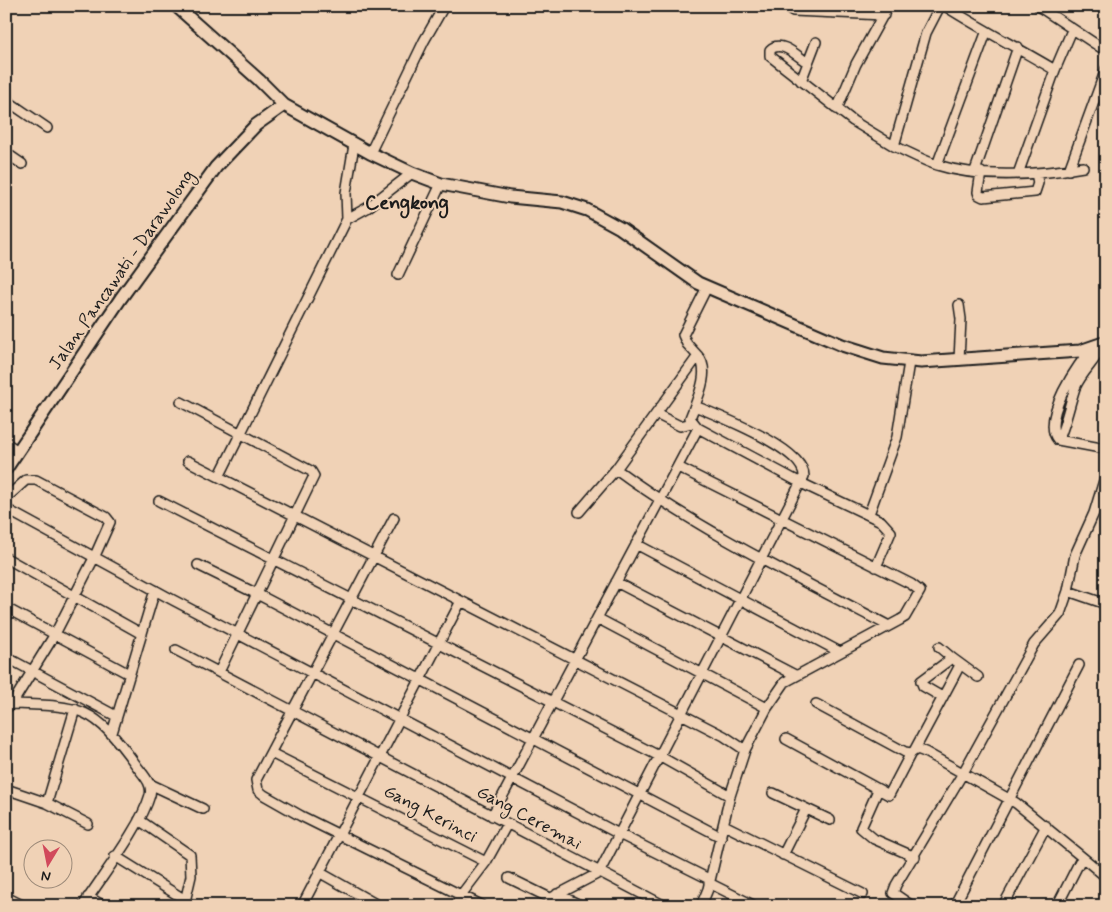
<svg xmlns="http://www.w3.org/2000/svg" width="1112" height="912" viewBox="0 0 1112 912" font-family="Mynerve,sans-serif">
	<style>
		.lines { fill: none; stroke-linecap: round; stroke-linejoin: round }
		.minor-casing { stroke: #1c1c1c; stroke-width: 12 }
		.tertiary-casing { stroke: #1c1c1c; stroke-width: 15 }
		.minor { stroke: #f0d2b6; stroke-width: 9 }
		.tertiary { stroke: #f0d2b6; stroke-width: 11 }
		.labels { text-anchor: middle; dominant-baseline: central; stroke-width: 4; stroke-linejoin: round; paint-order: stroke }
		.street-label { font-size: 18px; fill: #1c1c1c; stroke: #f0d2b6 }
		.quarter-label { font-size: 20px; font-weight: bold; fill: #1c1c1c; stroke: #f0d2b6 }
	</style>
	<rect width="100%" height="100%" fill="#f0d2b6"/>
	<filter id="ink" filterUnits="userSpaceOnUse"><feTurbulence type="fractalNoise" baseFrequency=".02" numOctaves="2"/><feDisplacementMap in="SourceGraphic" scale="10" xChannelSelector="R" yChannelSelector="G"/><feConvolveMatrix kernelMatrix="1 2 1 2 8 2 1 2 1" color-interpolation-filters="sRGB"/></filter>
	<g filter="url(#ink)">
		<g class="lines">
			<defs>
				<path id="minor" d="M785,6l8,5 91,4
					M940,6l-14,27 -32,113c14,6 28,14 43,19 44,14 101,10 146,2
					M945,6c36,23 73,42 110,64
					M1038,6l68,45
					M808,63c-11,-7 -27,-24 -38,-13v6l83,65 41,25
					M801,81l15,-39
					M6,100l41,28
					M837,109l19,-45 32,-58
					M6,153l16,11
					M370,153l54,-112 20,-35
					M937,165l49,-132
					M1069,170l37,-101
					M975,171l43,-124
					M981,172l-3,20 1,3 4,2 52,-5 3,-9 -2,-10
					M1018,174l37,-104 17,-40
					M347,219l20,-11 45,-35
					M398,275l43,-91
					M1093,348c-15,14 -53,72 -35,92 5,-6 13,-41 17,-52 7,-17 22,-28 29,-45
					M698,356l-11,-12 -4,-9 24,-48
					M959,360l2,-41 -2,-14
					M181,402l130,69 3,5 -95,196
					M656,414l24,12 12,-3
					M1058,440l48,9
					M6,443l12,8
					M188,461l536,275 21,14 -15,46 -22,93 -7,17
					M678,467l233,117 9,7 -15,26 -5,3 -115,62 -18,26 -22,42
					M616,469c84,62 180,108 273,157
					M219,477l128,-258 -1,-26 8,-48
					M6,498l20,-18h10l70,37 4,5 -16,36 -39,76 -43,70
					M159,501l500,255 71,40
					M6,509l167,91 446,234 90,45
					M579,512l37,-43 82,-113c14,15 -2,46 -8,62l8,10 103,55 80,38 10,11 -15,35
					M869,514l28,-77 12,-75
					M394,518l-138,262 2,10 6,5 37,21 182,90
					M636,544l204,108
					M6,558l136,76
					M198,565l59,29 464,243
					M616,582l179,93
					M1068,591l38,13
					M6,608l123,66
					M597,618l170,90
					M939,647l13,11
					M176,650l489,256
					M6,657l110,59
					M942,697l-19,-11 -2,-5 31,-23 26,19
					M816,704l89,48 6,1 6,-4 8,3 91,51 66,54 -25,49
					M6,708l6,-4c71,2 81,2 124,61 6,9 17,18 14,30 -9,32 -48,81 -67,111
					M112,733l43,-143
					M786,739l103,56 22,-42
					M914,751l46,-86
					M271,753l215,109
					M150,784l53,25
					M6,789l41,14 41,21
					M878,790l-17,38 13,11 41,18
					M773,793l57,27
					M47,803l28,-94
					M492,816l206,-388
					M139,820l51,35 1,21 -7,30
					M724,825l139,69
					M783,855l23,-46
					M115,856l72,45
					M1082,857l23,19
					M319,872l60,34
					M509,878l43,21
					M709,883l46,23
					M557,894l25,12
					M6,897l18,9
					M88,897l16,9
					M302,906l159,-305
					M456,906l5,-11 25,-33 21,-38
					M551,906l2,-9 46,-24 205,-397c0,-28 -86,-60 -109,-70
					M912,906l-19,-13 3,-8 67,-112 71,-129 26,-30 8,-23 7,-36 19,-42 12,-39
					M954,906l125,-241
					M1003,906l43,-80"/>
				<path id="tertiary" d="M176,6l83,74 25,25 86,48 42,20 29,11 69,13 52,5 25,8 33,18 78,55 144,62 41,13 38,4 159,-11 26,-9
					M6,469l115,-171 95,-131 40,-42 28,-20"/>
			</defs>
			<!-- minor casing -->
			<use href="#minor" class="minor-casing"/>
			<!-- tertiary casing -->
			<use href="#tertiary" class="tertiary-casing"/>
			<!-- minor -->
			<use href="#minor" class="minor"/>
			<!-- tertiary -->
			<use href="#tertiary" class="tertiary"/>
		</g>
	</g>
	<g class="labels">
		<!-- street labels -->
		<g class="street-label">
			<text transform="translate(122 270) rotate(-55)">Jalan Pancawati - Darawolong</text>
			<text transform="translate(430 814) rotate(28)">Gang Kerinci</text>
			<text transform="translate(529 818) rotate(28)">Gang Ceremai</text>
		</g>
		<!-- quarter labels -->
		<g class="quarter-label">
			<text x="407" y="203">Cengkong</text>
		</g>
	</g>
	<!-- margin -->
	<rect width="1112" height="912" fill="none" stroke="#f0d2b6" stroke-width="25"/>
	<rect x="12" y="12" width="1087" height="887" fill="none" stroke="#1c1c1c" stroke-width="2" filter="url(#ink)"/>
	<!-- north arrow -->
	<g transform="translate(48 864) rotate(190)"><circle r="24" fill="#f0d2b6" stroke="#9b8978"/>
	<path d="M0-4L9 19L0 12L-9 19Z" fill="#d1495b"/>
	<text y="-8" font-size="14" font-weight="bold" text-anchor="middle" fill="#1c1c1c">N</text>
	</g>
</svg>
